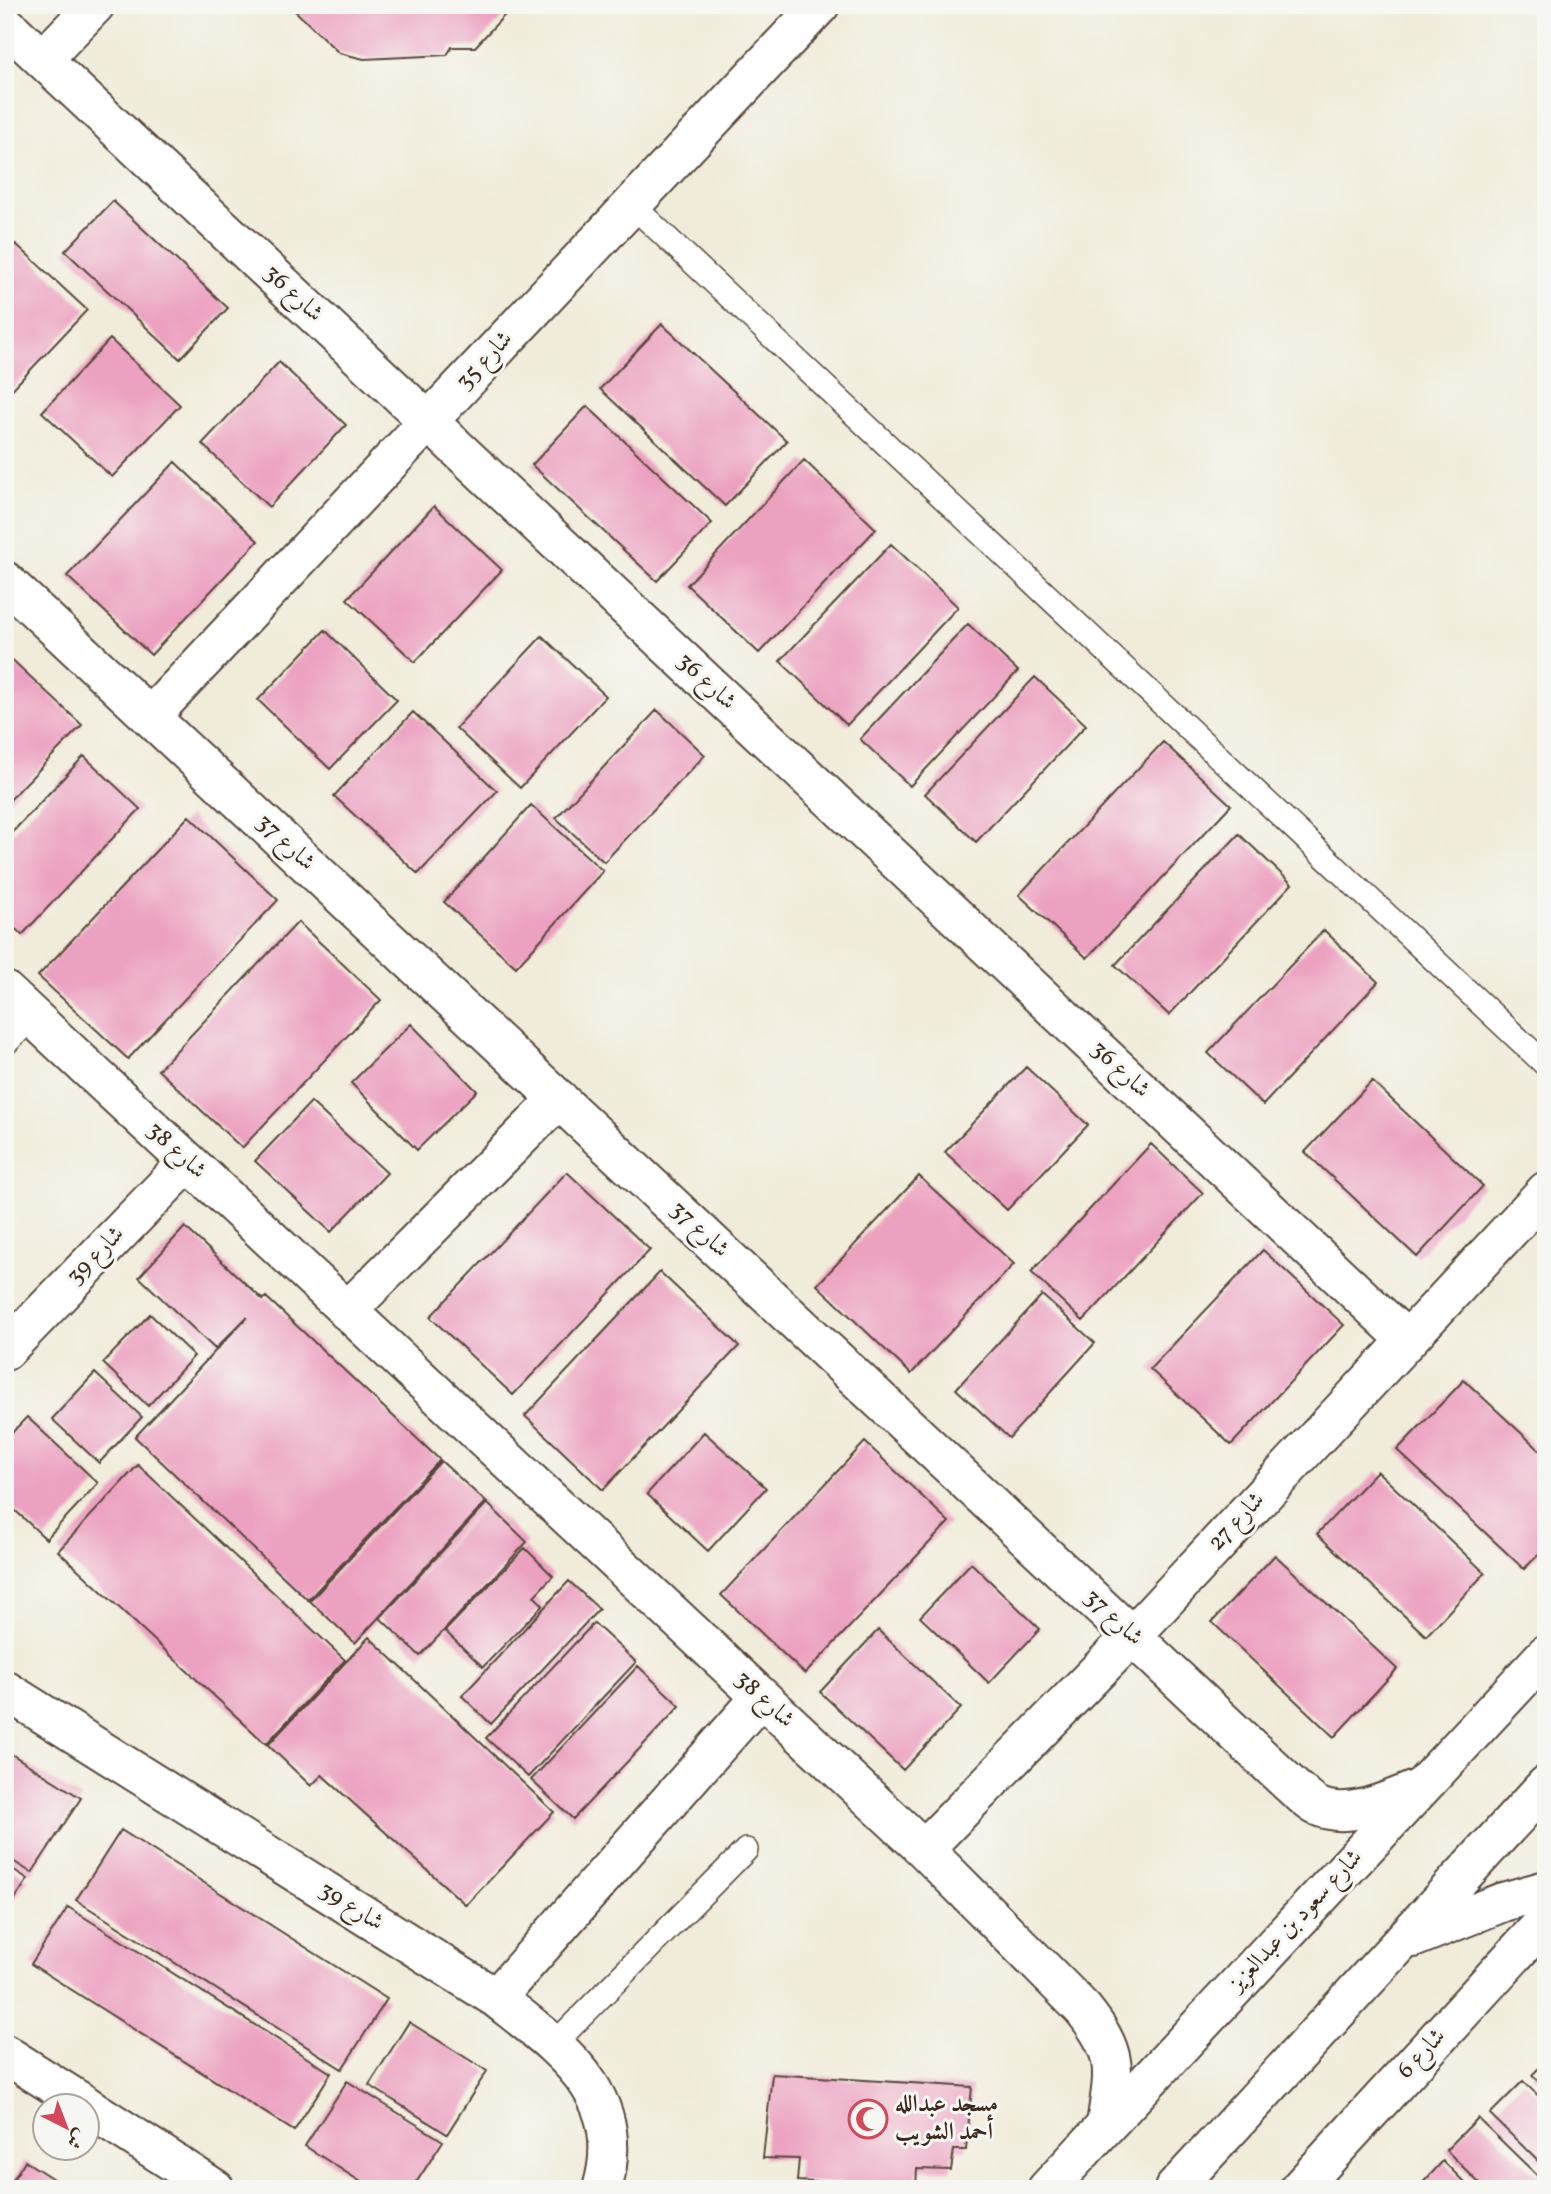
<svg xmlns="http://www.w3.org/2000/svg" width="1551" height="2194" viewBox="0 0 1551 2194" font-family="Vollkorn,Amiri,serif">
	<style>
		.building { fill: #eca1c1 }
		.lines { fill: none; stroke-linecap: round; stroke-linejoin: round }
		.service-casing { stroke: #56473a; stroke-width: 26 }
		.minor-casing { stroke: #56473a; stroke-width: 42 }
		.tertiary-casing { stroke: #56473a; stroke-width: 42 }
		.secondary-casing { stroke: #56473a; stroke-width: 42 }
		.service { stroke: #fff; stroke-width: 23 }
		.minor { stroke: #fff; stroke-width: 38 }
		.tertiary { stroke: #fff; stroke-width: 38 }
		.secondary { stroke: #fff; stroke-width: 38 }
		.labels { text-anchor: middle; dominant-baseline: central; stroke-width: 6; stroke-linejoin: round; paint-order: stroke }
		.street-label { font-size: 24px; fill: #3b2a1e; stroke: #f6f6f2 }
		.poi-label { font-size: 24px; font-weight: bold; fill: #3b2a1e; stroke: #f6f6f2; text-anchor: start }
	</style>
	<rect width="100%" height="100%" fill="#f6f6f2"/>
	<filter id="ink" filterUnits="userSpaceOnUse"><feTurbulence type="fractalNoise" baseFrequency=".0143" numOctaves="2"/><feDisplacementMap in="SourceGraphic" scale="14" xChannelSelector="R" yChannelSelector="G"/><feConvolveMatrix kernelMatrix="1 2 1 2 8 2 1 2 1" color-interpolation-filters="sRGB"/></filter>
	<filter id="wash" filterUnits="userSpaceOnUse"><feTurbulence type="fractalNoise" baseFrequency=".00686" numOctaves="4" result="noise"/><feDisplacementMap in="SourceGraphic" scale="28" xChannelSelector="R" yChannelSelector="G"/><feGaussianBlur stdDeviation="1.57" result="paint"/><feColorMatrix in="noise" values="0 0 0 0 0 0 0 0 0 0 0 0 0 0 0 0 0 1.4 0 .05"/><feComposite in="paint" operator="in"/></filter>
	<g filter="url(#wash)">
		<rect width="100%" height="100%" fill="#f1ecda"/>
		<g id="blocks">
			<!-- building -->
			<path class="building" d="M289,5h225l-39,42h-23l-5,8 -83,4 -25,-6z
				M113,201l115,107 -48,51 -115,-108z
				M16,244l71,66 -82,87v-142z
				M662,324l125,117 -62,65 -125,-117z
				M110,339l70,66 -68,72 -70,-65z
				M279,362l67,63 -77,82 -67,-63z
				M587,406l125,117 -55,58 -125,-116z
				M804,460l72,69 -117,124 -72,-68z
				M175,462l83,79 -107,114 -84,-79z
				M434,506l68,64 -87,92 -68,-63z
				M891,544l67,63 -111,118 -67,-64z
				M968,624l50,47 -108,115 -50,-47z
				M325,630l72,70 -67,69 -72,-69z
				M542,636l64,60 -86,92 -64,-60z
				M5,653l77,72 -77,80z
				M1035,677l51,48 -110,117 -51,-48z
				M657,710l48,45 -101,107 -48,-44z
				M413,712l84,79 -79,83 -84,-78z
				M1163,742l68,63 -144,153 -68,-63z
				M84,756l56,53 -118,126 -17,-16v-79z
				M531,805l72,66 -87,96 -72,-65z
				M189,816l89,84 -150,159 -90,-83z
				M1239,834l53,50 -123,131 -54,-50z
				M298,922l83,78 -139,148 -84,-78z
				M1324,930l54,52 -115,123 -55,-52z
				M411,1024l66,67 -60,59 -66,-67z
				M1026,1067l62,58 -81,85 -62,-58z
				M1372,1081l111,105 -66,71 -112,-105z
				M311,1102l76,71 -56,59 -76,-71z
				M1151,1144l52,49 -120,128 -52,-49z
				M567,1172l83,78 -137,145 -83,-78z
				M919,1176l95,88 -103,110 -94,-89z
				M185,1227l78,73 3,-3 174,163 -132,140 -173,-163 112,-120 -32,32 -76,-72z
				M1263,1250l81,75 -113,120 -81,-76z
				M660,1272l79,74 -136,144 -78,-74z
				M1042,1295l53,48 -86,95 -53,-49z
				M150,1314l44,42 -46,50 -45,-43z
				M95,1373l47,44 -43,46 -47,-44z
				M1464,1380l82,76v91l-22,22 -127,-119z
				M27,1417l71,66 -52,56 -41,-38v-61z
				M704,1432l62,56 -58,63 -61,-57z
				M865,1442l84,80 -144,152 -84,-79z
				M441,1461l45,41 -131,141 -45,-42z
				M138,1465l207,195 -79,84 -208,-193z
				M1377,1471l108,102 -59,63 -109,-102z
				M487,1503l40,39 -107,114 -40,-38z
				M525,1548l28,28 -19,20 9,9 -60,62 -38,-36z
				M1275,1555l122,114 -63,68 -122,-115z
				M971,1563l69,66 -51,54 -69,-66z
				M569,1581l30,28 -108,115 -29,-28z
				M594,1623l42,39 -108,115 -42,-39z
				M878,1630l83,78 -58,62 -83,-78z
				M369,1637l185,175 -88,93 -144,-130 -11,11 -43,-41z
				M638,1666l42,40 -107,113 -42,-39z
				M5,1750l76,48 -49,75 -27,-17z
				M121,1830l266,169 -45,70 -266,-169z
				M5,1864l23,15 -23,35z
				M68,1907l263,166 -37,58 -263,-167z
				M409,2022l78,49 -40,63 -78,-49z
				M1546,2061v27l-14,-13z
				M772,2074l200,13 -6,63h-12l-3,20 -34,-1 -1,19 -119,-7 2,-22 -36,-1z
				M347,2081l96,60 -31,48h-40l-67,-43z
				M1523,2081l23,22v66l-56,-55z
				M1478,2118l68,66v5h-61l-39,-39z
				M25,2161l44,28h-62z
				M1443,2161l28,28h-54z"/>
		</g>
	</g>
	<g filter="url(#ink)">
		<use href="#blocks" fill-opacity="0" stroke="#56473a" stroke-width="2"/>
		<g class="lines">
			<defs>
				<path id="service" d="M632,205l914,860
					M5,1044l28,-27
					M554,2044l192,-194"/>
				<path id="minor" d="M5,24l1402,1316
					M43,59l52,-54
					M5,581l1290,1208c7,5 14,13 22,17 31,15 72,-6 101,-17
					M150,717l670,-712
					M5,991l919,858 159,160c37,46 31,61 23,116
					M347,1311l212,-212
					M5,1351l183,-189
					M5,1690l491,308c64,51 134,96 106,191
					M924,1849l208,-213 414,-445
					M496,1998l265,-301
					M1299,2189l247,-269"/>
				<path id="tertiary" d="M5,2054l82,52
					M88,2107l127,82"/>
				<path id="secondary" d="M1413,1938l90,-36 43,-12
					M1047,2189l499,-535
					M1174,2189l372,-404"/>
			</defs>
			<!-- service casing -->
			<use href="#service" class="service-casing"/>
			<!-- minor casing -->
			<use href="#minor" class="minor-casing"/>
			<!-- tertiary casing -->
			<use href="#tertiary" class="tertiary-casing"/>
			<!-- secondary casing -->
			<use href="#secondary" class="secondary-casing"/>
			<!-- service -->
			<use href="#service" class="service"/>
			<!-- minor -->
			<use href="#minor" class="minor"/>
			<!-- tertiary -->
			<use href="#tertiary" class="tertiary"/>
			<!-- secondary -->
			<use href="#secondary" class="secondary"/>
		</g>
	</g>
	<!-- icons -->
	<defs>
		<symbol id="mosque-ring" viewBox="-11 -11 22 22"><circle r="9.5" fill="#f6f6f2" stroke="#d1495b" stroke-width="1.5"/><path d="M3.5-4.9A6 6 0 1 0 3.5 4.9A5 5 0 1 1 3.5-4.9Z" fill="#d1495b"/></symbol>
	</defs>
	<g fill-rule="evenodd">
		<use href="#mosque-ring" x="846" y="2097" width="44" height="44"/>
	</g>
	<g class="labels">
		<!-- street labels -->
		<g class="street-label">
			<text transform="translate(293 294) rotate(43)">شارع 36</text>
			<text transform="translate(485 361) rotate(-47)">شارع 35</text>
			<text transform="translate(706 682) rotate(43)">شارع 36</text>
			<text transform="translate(285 843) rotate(43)">شارع 37</text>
			<text transform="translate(1120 1070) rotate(43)">شارع 36</text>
			<text transform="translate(176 1151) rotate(43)">شارع 38</text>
			<text transform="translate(699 1230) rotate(43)">شارع 37</text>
			<text transform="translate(96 1256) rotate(-46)">شارع 39</text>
			<text transform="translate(1237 1522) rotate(-47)">شارع 27</text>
			<text transform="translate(1113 1618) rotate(43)">شارع 37</text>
			<text transform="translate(764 1700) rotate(43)">شارع 38</text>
			<text transform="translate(351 1907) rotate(32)">شارع 39</text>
			<text transform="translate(1296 1921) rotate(-47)">شارع سعود بن عبدالعزيز</text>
			<text transform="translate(1422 2054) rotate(-47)">شارع 6</text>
		</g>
		<!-- poi labels -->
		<g class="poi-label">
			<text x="895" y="2105">مسجد عبدالله<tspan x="895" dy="28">أحمد الشويب</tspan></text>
		</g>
	</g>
	<!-- margin -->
	<rect width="1551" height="2194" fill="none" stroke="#f6f6f2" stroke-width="28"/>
	<!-- north arrow -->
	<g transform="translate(66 2127) rotate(138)"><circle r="33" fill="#f6f6f2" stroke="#aba49d" stroke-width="2"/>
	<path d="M0-5L12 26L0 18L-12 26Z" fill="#d1495b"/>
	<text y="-10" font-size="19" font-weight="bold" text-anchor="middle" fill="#3b2a1e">ش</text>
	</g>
</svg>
